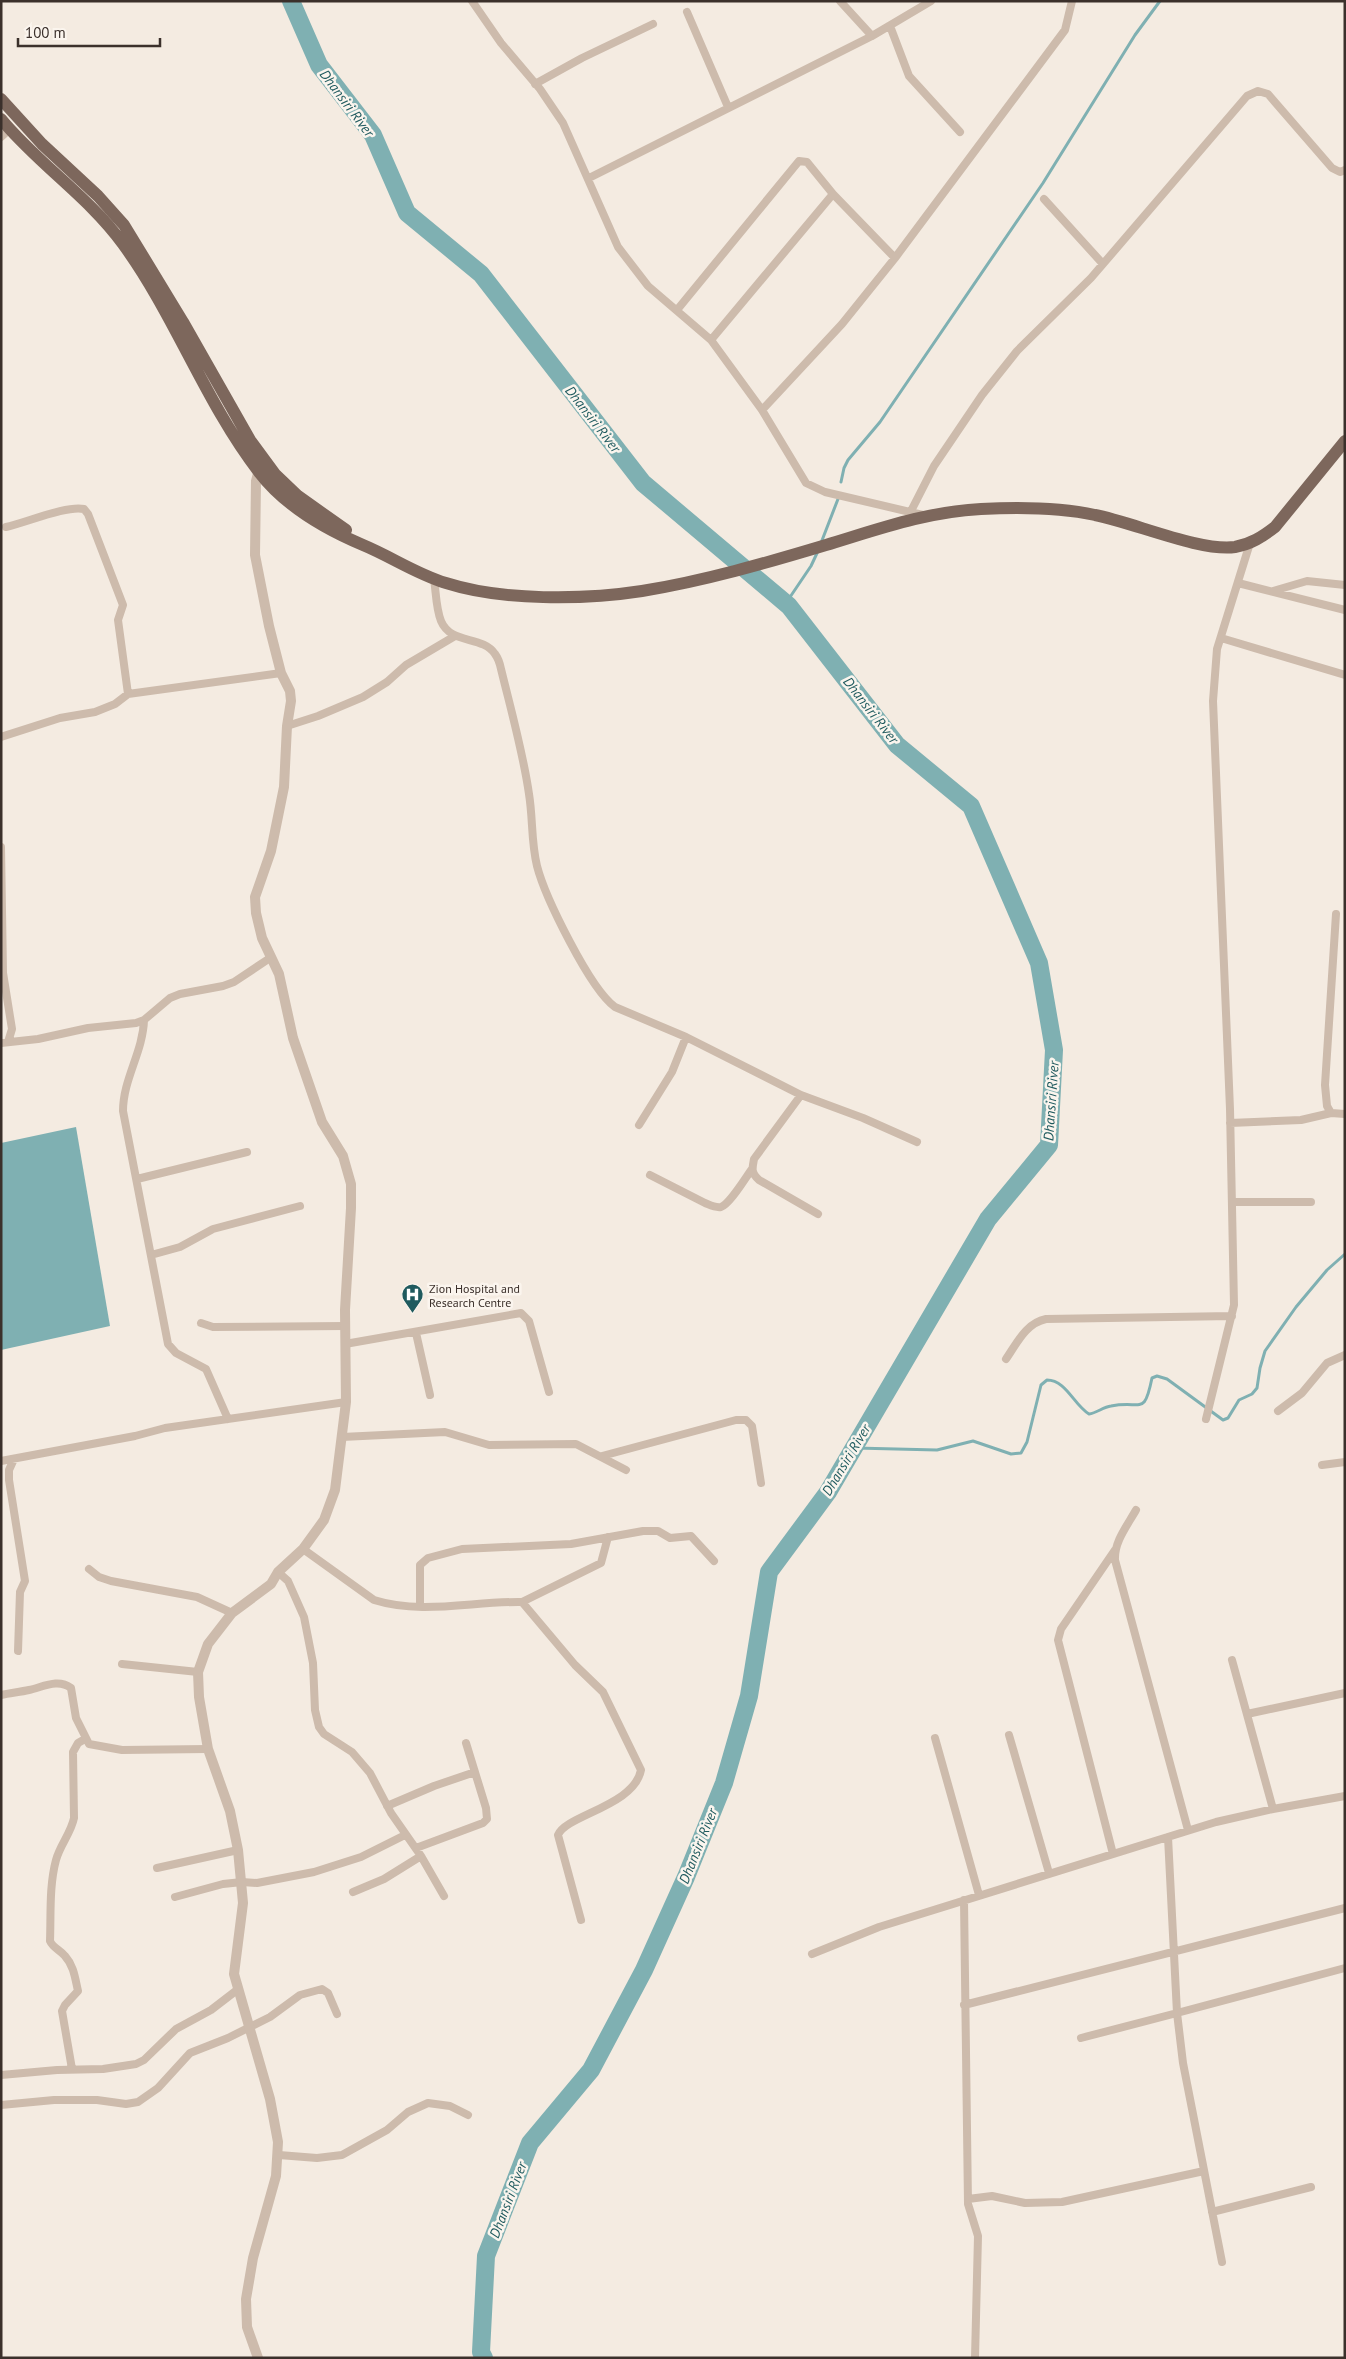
<svg xmlns="http://www.w3.org/2000/svg" width="1346" height="2359" viewBox="0 0 1346 2359" font-family="'PT Sans',sans-serif">
	<style>
		.water { fill: #7fb0b2 }
		.lines { fill: none; stroke-linecap: round; stroke-linejoin: round }
		.stream { stroke: #7fb0b2; stroke-width: 3 }
		.river { stroke: #7fb0b2; stroke-width: 18 }
		.minor { stroke: #cdbbac; stroke-width: 8 }
		.tertiary { stroke: #cdbbac; stroke-width: 10 }
		.primary { stroke: #7d675c; stroke-width: 12 }
		.labels { text-anchor: middle; dominant-baseline: central; stroke-width: 5; stroke-linejoin: round; paint-order: stroke }
		.poi-label { font-size: 12px; fill: #3b302b; stroke: #fbf5ee; text-anchor: start }
		.water-label { font-size: 14px; font-style: italic; fill: #1f5a5e; stroke: #fbf5ee }
	</style>
	<rect width="100%" height="100%" fill="#f4ebe1"/>
	<!-- water -->
	<path class="water" d="M76,1127l34,199 -109,24v-207z"/>
	<g class="lines">
		<!-- stream -->
		<path class="stream" d="M841,482l3,-14 4,-8 32,-38 163,-239 92,-148 25,-34
			M821,543l17,-44
			M786,603l25,-37 7,-15
			M855,1448l82,2 36,-9 38,13 10,-1 6,-11 14,-57 6,-5c19,0 27,25 42,34 8,-1 14,-7 22,-8 31,-6 33,11 41,-28l5,-2 10,3 56,41 5,-2 11,-18 13,-6 5,-6 3,-20 5,-17 31,-44 31,-37 18,-16"/>
		<!-- river -->
		<path class="river" d="M291,1l28,64 54,70 34,78 74,61 162,209 146,123 108,139 74,61 68,157 15,87 -5,95 -61,74 -160,273 -59,80 -20,124 -25,87 -38,94 -42,93 -53,100 -61,73 -44,113 -5,96 3,6"/>
		<!-- minor -->
		<path class="minor" d="M472,1l29,42 39,46 23,34 55,124 30,39 63,54 51,70 44,73 19,9 98,23
			M840,1l32,35
			M687,12l41,95
			M890,26l19,50 51,56
			M535,84l47,-26 71,-34
			M1,137l9,-8
			M589,178l283,-142 59,-35
			M1044,199l59,65
			M677,310l122,-149 8,1 26,32 62,64
			M711,340l122,-146
			M762,410l80,-86 53,-66 170,-228 7,-29
			M911,511l23,-45 48,-71 35,-44 74,-73 156,-182 11,-5 10,3 64,74 8,4 5,-2
			M6,527c19,-4 61,-22 78,-18l4,5 35,91 -5,15 10,74
			M434,579c2,13 2,30 7,42 10,24 41,14 54,33 3,4 5,10 6,15 10,41 22,83 28,125 4,24 2,48 8,72 8,31 53,123 78,141l71,30 115,58 62,23 54,24
			M1238,583l107,27
			M1273,591l34,-10 38,4
			M1221,638l124,37
			M287,726l31,-10 45,-19 24,-15 19,-17 49,-29
			M1,737l59,-19 35,-6 20,-8 13,-10 153,-21
			M1,847l2,126 9,56 -4,13
			M1336,914l-11,171 2,21 4,7 14,1
			M144,1020c-1,32 -21,59 -21,91l45,233 8,9 30,16 22,50
			M1,1043l37,-4 50,-11 48,-5 8,-3 26,-22 10,-4 43,-8 11,-4 36,-24
			M801,1095l-47,64c-2,10 -3,14 5,21l59,34
			M1230,1123l71,-3 30,-7
			M639,1125l33,-53 14,-35
			M650,1175l55,28c5,2 10,5 16,4 9,-3 25,-30 31,-38
			M137,1179l110,-27
			M1232,1202h79
			M151,1255l29,-8 33,-18 87,-23
			M201,1323l12,4 132,-1
			M416,1333l14,62
			M345,1344l176,-31 8,8 20,71
			M1006,1359c11,-16 20,-36 40,-40l186,-3
			M1278,1411l24,-18 25,-30 18,-8
			M1206,1419l28,-114 -4,-196 -17,-408 4,-52 33,-106
			M342,1437l103,-5 44,13 87,-1 50,26
			M602,1456l134,-36h10l6,6 9,57
			M14,1459l-5,11v10l16,101 -5,11 -2,59
			M1,1461l134,-25 30,-8 181,-26
			M1322,1465l23,-3
			M1136,1510c-9,16 -22,32 -21,50l73,270
			M303,1549l71,51c48,15 99,1 148,2l53,63 28,27 38,78c-7,36 -75,45 -83,65l23,85
			M89,1569l10,8 12,4 86,16 35,16
			M278,1572l10,9 16,36 9,46 2,47 4,17 5,7 28,18 18,21 21,40 30,43 23,40
			M522,1602l79,-39 7,-26
			M420,1606v-41l8,-7 34,-9 109,-5 72,-13h15l12,7 21,-2 23,25
			M1232,1660l41,149
			M122,1664l76,8
			M1,1695c9,-2 19,-3 28,-5 14,-3 29,-12 42,-2l5,30 13,26 33,6 86,-1
			M1247,1714l98,-21
			M1009,1735l40,138
			M935,1738l44,157
			M387,1806l47,-20 41,-14
			M1168,1837l9,176 168,-45
			M416,1848l67,-25 4,-4 -1,-11 -20,-65
			M1113,1854l-55,-214 3,-11 54,-79
			M157,1868l81,-18
			M353,1892l31,-13 37,-23
			M175,1897l48,-13 19,-2 15,1 57,-11 47,-15 44,-22
			M964,1900l4,304 10,32 -3,122
			M812,1954l67,-27 337,-105 57,-13 72,-13
			M964,2005l381,-97
			M1081,2038l96,-25 6,50 39,199
			M72,2069l-10,-58 3,-6 13,-14c-3,-13 -4,-25 -13,-35 -5,-6 -12,-8 -15,-15 1,-26 -1,-55 6,-81 4,-15 15,-27 18,-42l-1,-66 5,-9 7,-4
			M1,2075l56,-5 46,-1 33,-5 8,-4 32,-31 35,-19 26,-20
			M1,2105l53,-5h43l29,4 12,-2 20,-14 32,-35 38,-15 42,-21 30,-22 22,-6 6,4 9,21
			M279,2155l38,3 25,-3 45,-25 21,-18 20,-9 22,3 18,9
			M968,2199l24,-3 33,7 37,-1 142,-31
			M1212,2212l99,-25"/>
		<!-- tertiary -->
		<path class="tertiary" d="M258,2358l-11,-31 -1,-28 7,-41 23,-82 2,-34 -8,-43 -36,-125 9,-71 -5,-53 -8,-39 -22,-62 -9,-52 -1,-25 10,-28 24,-31 39,-29 7,-12 25,-23 21,-29 11,-30 11,-88 -1,-92 6,-102v-24l-8,-28 -21,-34 -29,-84 -14,-64 -17,-36 -6,-25 -1,-16 16,-46 13,-64 3,-61 4,-25 -1,-10 -9,-18 -12,-47 -14,-71 1,-74 4,-15"/>
		<!-- primary -->
		<path class="primary" d="M1,99l41,45 56,52 26,29 59,97 67,118 25,34 23,22 48,34
			M1,119c37,45 87,77 122,125 52,71 82,158 136,228 26,34 66,57 104,73 29,12 53,29 83,38 56,18 138,17 196,8 62,-10 124,-28 184,-46 53,-16 99,-33 155,-36 38,-2 77,-2 114,6 37,7 106,37 140,32 16,-3 27,-10 40,-20l70,-86"/>
	</g>
	<!-- icons -->
	<defs>
		<symbol id="hospital-pin" viewBox="-11 -11 22 30"><path d="M0 17L-7.5 6A9.5 9.5 0 1 1 7.5 6Z" fill="#1f5a5e" stroke="#fbf5ee"/><path d="M-5-5h3v3.5h4V-5h3V5h-3V1.5h-4V5h-3Z" fill="#fff"/></symbol>
	</defs>
	<g fill-rule="evenodd">
		<use href="#hospital-pin" x="400" y="1282" width="25" height="34"/>
	</g>
	<g class="labels">
		<!-- poi labels -->
		<g class="poi-label">
			<text x="429" y="1288">Zion Hospital and<tspan x="429" dy="14">Research Centre</tspan></text>
		</g>
		<!-- water labels -->
		<g class="water-label">
			<text transform="translate(347 103) rotate(53)">Dhansiri River</text>
			<text transform="translate(593 419) rotate(52)">Dhansiri River</text>
			<text transform="translate(871 710) rotate(52)">Dhansiri River</text>
			<text transform="translate(1051 1101) rotate(-86)">Dhansiri River</text>
			<text transform="translate(846 1460) rotate(-59)">Dhansiri River</text>
			<text transform="translate(698 1846) rotate(-68)">Dhansiri River</text>
			<text transform="translate(508 2200) rotate(-69)">Dhansiri River</text>
		</g>
	</g>
	<!-- border -->
	<rect width="1346" height="2359" fill="none" stroke="#3b302b" stroke-width="5"/>
	<!-- scale -->
	<path d="M18 38v8h142v-8" fill="none" stroke="#3b302b" stroke-width="2.5"/>
	<text x="25" y="38" font-size="15" fill="#3b302b" stroke="#fbf5ee" stroke-width="4" paint-order="stroke">100 m</text>
</svg>
